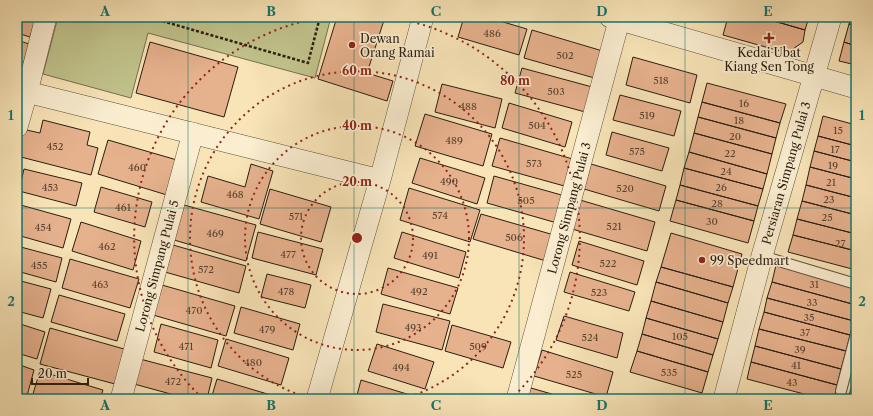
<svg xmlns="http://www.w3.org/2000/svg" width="873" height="416" viewBox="0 0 873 416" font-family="'Libre Caslon Text',serif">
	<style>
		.green { fill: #c1c38c; stroke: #76704e }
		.building { fill: #e6b18d; stroke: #2a1d0f }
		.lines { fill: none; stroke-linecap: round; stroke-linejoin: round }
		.service-casing { stroke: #5e4f39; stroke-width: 12 }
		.minor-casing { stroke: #5e4f39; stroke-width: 22 }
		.path { stroke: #2a1d0f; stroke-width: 2.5; stroke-dasharray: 3 2; stroke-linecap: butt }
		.service { stroke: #faedd0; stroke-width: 10 }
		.minor { stroke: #faedd0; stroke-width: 21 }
		.grid { fill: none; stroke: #0f766e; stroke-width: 1; stroke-opacity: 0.55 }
		.ring { fill: none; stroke: #8f2418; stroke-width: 2; stroke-dasharray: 2 4 }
		.poi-dot { fill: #8f2418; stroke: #faedd0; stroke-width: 1.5 }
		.labels { text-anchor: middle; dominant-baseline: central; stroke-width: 3.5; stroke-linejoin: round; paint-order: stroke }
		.number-label { font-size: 10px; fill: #59422e }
		.poi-label { font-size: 12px; fill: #2a1d0f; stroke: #faedd0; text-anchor: start }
		.street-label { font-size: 12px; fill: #2a1d0f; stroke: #faedd0 }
		.centre { fill: #8f2418; stroke: #faedd0; stroke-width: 2 }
		.ring-label { font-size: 12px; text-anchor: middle; font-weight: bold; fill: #8f2418; stroke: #faedd0; stroke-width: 3.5; stroke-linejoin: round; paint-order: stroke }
		.neatline { fill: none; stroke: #0f766e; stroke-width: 1.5 }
		.grid-label { font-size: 13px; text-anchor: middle; font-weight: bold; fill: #0f766e }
	</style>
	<rect width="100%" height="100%" fill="#f8e4b7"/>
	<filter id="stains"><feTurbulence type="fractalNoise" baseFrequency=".005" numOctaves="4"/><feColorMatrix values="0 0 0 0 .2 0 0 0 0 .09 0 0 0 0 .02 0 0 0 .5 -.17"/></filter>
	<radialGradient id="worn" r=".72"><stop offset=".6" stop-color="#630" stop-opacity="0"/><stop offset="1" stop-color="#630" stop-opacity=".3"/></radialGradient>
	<!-- green -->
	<path class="green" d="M58,17h273l-16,61 -167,-45 -17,65 -88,-24z"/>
	<!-- building -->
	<path class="building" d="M17,17h19l-6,20 -13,-4z
		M337,17h48l-18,56 26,8 -6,20 -69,-22z
		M464,17h22l41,12 -8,26 -61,-18z
		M728,17h32l45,13 -2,12 -16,11 -64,-18z
		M760,17h49l-4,13z
		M851,17h5v9l-7,-2z
		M849,24l7,2v20l-12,-4z
		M532,30l74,22 -8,27 -74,-21z
		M17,40l12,4 -8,29 -4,-1z
		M150,42l88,25 -14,50 -88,-24z
		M844,42l12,4v19l-17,-4z
		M633,57l64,18 -7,28 -64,-18z
		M522,68l74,20 -7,25 -74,-20z
		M707,83l79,21 -6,19 -78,-21z
		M442,84l60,15 -7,29 -60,-16z
		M620,95l61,16 -7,25 -61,-16z
		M702,102l78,21 -4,15 -78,-21z
		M509,103l63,19 -7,25 -63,-19z
		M425,114l67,20 -9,32 -68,-20z
		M823,116l33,9v21l-38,-10z
		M698,117l78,21 -4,16 -78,-21z
		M43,120l47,12 -3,13 11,3 -7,27 -74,-19v-7l5,-20 18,4z
		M612,132l57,16 -7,23 -56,-16z
		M694,133l78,21 -5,20 -78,-22z
		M818,136l38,10v16l-42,-11z
		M500,138l76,22 -8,27 -76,-21z
		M108,140l69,20 -10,35 -69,-21z
		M814,151l42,11v17l-46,-12z
		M689,152l78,22 -4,15 -79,-21z
		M420,158l65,20 -8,26 -65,-21z
		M251,164l22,7 -14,48 -58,-17 7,-26 37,11z
		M591,164l75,22 -7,25 -75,-22z
		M810,167l46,12v19l-50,-13z
		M684,168l79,21 -5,17 -78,-21z
		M24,169l58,14 -6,23 -57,-15z
		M494,176l71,20 -8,27 -70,-20z
		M680,185l78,21 -4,15 -78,-21z
		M806,185l50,13v17l-54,-14z
		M101,187l51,15 -7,25 -51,-15z
		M409,188l71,22 -10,32 -70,-22z
		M270,189l61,18 -10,35 -61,-18z
		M580,200l75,22 -8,29 -75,-22z
		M676,200l78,21 -6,22 -78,-22z
		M802,201l54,14v19l-59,-15z
		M17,204l54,15 -8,29 -46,-13z
		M184,205l72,20 -10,36 -72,-21z
		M481,214l73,21 -8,26 -73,-22z
		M797,219l59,15v17l-63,-16z
		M81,222l60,19 -8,29 -61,-19z
		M258,232l65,17 -7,26 -64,-17z
		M402,232l64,20 -7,26 -65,-20z
		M671,233l71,21 -9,33 -72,-20z
		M793,235l63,16v19l-68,-18z
		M579,241l65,20 -7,24 -65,-20z
		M173,245l73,21 -7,27 -74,-21z
		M17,246l45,12 -6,24 -39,-11z
		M70,259l69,20 -9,29 -68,-20z
		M776,265l80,21v19l-84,-23z
		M661,267l72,20 -5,16 -72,-21z
		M388,268l70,20 -8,26 -69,-20z
		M570,272l65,20 -6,19 -65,-19z
		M267,274l44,11 -6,23 -44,-11z
		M17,280l34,9 -8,29 -26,-7z
		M656,282l72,21 -5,19 -72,-21z
		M772,282l84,23v7l-2,9 -87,-23z
		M162,285l73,21 -9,30 -73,-21z
		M59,295l66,19 -8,27 -66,-19z
		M767,298l87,23 -4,14 -86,-23z
		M651,301l72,21 -5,17 -72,-21z
		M383,304l67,17 -8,29 -66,-18z
		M241,307l59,17 -7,26 -59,-17z
		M764,312l86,23 -4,16 -87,-22z
		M564,316l59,17 -6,25 -61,-18z
		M646,318l72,21 -5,16 -71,-21z
		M17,323l28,9 -8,27 -20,-6z
		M161,324l57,16 -7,28 -57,-16z
		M452,325l59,17 -8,26 -58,-17z
		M50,328l74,21 -9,35 -75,-20z
		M759,329l87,22 -5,18 -86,-23z
		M642,334l71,21 -5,17 -71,-21z
		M226,339l63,19 -8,27 -63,-19z
		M377,344l57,18 -9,27 -57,-18z
		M755,346l86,23 -4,16 -86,-23z
		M542,350l71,22 -7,25 -72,-21z
		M637,351l71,21 -6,21 -72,-21z
		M140,359l72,19 -5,21h-18l-55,-15z
		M751,362l86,23 -3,14h-11l-76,-20z
		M17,364l17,6 -7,26 -10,-3z
		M856,370v29h-8z
		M40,371l63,19 -3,9h-60l-8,-2z
		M217,379l64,19v1h-70z
		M361,380l59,18v1h-64z
		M531,388l38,11h-42z"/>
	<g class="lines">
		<defs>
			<path id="service" d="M762,256l94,28
				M841,391l15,-57"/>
			<path id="minor" d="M610,17l246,71
				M27,92l353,88
				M17,127l10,-35 19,-75
				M121,399l72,-266
				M317,399l63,-219 43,-163
				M517,399l103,-382
				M724,399l38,-143 69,-239"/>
		</defs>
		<!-- service casing -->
		<use href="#service" class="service-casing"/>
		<!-- minor casing -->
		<use href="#minor" class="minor-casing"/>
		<!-- path -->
		<path class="path" d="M148,17l160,46 12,-46"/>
		<!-- service -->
		<use href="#service" class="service"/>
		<!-- minor -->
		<use href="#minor" class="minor"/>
	</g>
	<!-- grid -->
	<path class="grid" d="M188,17v382M354,17v382M519,17v382M685,17v382M17,208h839"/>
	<!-- distance rings -->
	<g class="ring">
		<circle cx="357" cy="238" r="56"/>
		<circle cx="357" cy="238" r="112"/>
		<path d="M312 399A167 167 0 1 1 402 399"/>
		<path d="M202 398A223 223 0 0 1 326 17M388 17A223 223 0 0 1 512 398"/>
	</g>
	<!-- markers -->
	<g class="poi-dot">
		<path d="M767 32h4v4h4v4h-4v4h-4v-4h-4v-4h4z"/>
		<circle cx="352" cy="45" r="4"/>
		<circle cx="702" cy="260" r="4"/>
	</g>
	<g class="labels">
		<!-- number labels -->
		<g class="number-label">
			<text x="492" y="33">486</text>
			<text x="565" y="55">502</text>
			<text x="661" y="80">518</text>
			<text x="556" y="91">503</text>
			<text x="744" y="103">16</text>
			<text x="468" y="106">488</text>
			<text x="647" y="115">519</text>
			<text x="739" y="120">18</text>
			<text x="537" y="125">504</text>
			<text x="838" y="130">15</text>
			<text x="735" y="136">20</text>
			<text x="454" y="140">489</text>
			<text x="55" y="146">452</text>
			<text x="835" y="149">17</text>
			<text x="637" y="151">575</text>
			<text x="730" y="153">22</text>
			<text x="534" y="163">573</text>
			<text x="833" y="165">19</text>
			<text x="137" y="167">460</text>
			<text x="726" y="171">24</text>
			<text x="449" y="181">490</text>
			<text x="831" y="182">21</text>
			<text x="50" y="187">453</text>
			<text x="721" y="187">26</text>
			<text x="625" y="188">520</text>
			<text x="235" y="194">468</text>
			<text x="829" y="199">23</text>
			<text x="526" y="200">505</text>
			<text x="717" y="203">28</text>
			<text x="123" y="207">461</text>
			<text x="440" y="215">574</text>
			<text x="296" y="216">571</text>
			<text x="827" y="217">25</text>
			<text x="712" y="221">30</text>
			<text x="614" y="226">521</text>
			<text x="43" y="227">454</text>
			<text x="215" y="233">469</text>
			<text x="514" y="237">506</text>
			<text x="840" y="243">27</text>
			<text x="107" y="246">462</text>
			<text x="288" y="254">477</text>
			<text x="430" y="255">491</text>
			<text x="608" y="263">522</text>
			<text x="39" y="265">455</text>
			<text x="206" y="269">572</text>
			<text x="100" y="284">463</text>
			<text x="814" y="284">31</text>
			<text x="286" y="291">478</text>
			<text x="419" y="291">492</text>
			<text x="599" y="292">523</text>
			<text x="812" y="302">33</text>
			<text x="194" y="310">470</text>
			<text x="809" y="317">35</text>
			<text x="413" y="327">493</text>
			<text x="267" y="329">479</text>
			<text x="805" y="332">37</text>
			<text x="680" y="336">105</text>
			<text x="590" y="337">524</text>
			<text x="186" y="346">471</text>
			<text x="478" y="346">509</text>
			<text x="800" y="349">39</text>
			<text x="253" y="362">480</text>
			<text x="796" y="365">41</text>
			<text x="401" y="367">494</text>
			<text x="669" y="372">535</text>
			<text x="574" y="374">525</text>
			<text x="173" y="381">472</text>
			<text x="792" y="382">43</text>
		</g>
		<!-- poi labels -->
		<g class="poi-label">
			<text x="360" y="38">Dewan<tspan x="360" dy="14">Orang Ramai</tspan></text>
			<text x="769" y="52" text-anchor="middle">Kedai Ubat<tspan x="769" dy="14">Kiang Sen Tong</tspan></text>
			<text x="710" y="260">99 Speedmart</text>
		</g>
		<!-- street labels -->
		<g class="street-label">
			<text transform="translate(786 173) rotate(-74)">Persiaran Simpang Pulai 3</text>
			<text transform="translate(569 208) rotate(-75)">Lorong Simpang Pulai 3</text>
			<text transform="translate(157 266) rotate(-75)">Lorong Simpang Pulai 5</text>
		</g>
	</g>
	<circle cx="357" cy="238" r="6" class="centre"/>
	<g class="ring-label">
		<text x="357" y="75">60 m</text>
		<text x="515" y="85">80 m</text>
		<text x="357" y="130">40 m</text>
		<text x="357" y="186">20 m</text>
	</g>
	<!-- margin -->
	<rect width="873" height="416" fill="none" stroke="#f8e4b7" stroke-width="44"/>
	<!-- scale -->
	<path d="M32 378v6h56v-6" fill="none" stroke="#2a1d0f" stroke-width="2"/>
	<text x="38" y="378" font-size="12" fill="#2a1d0f" stroke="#faedd0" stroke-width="3" paint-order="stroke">20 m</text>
	<rect x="22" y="22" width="829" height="372" class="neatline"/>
	<g class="grid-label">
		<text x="105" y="16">A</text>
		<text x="271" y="16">B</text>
		<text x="436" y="16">C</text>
		<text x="602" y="16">D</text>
		<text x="768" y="16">E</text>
		<text x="11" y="120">1</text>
		<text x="862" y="120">1</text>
		<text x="11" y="306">2</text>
		<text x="862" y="306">2</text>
		<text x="105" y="410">A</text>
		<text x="271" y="410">B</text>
		<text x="436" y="410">C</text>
		<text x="602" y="410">D</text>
		<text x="768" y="410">E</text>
	</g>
	<rect width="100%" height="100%" filter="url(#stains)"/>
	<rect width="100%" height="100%" fill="url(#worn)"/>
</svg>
